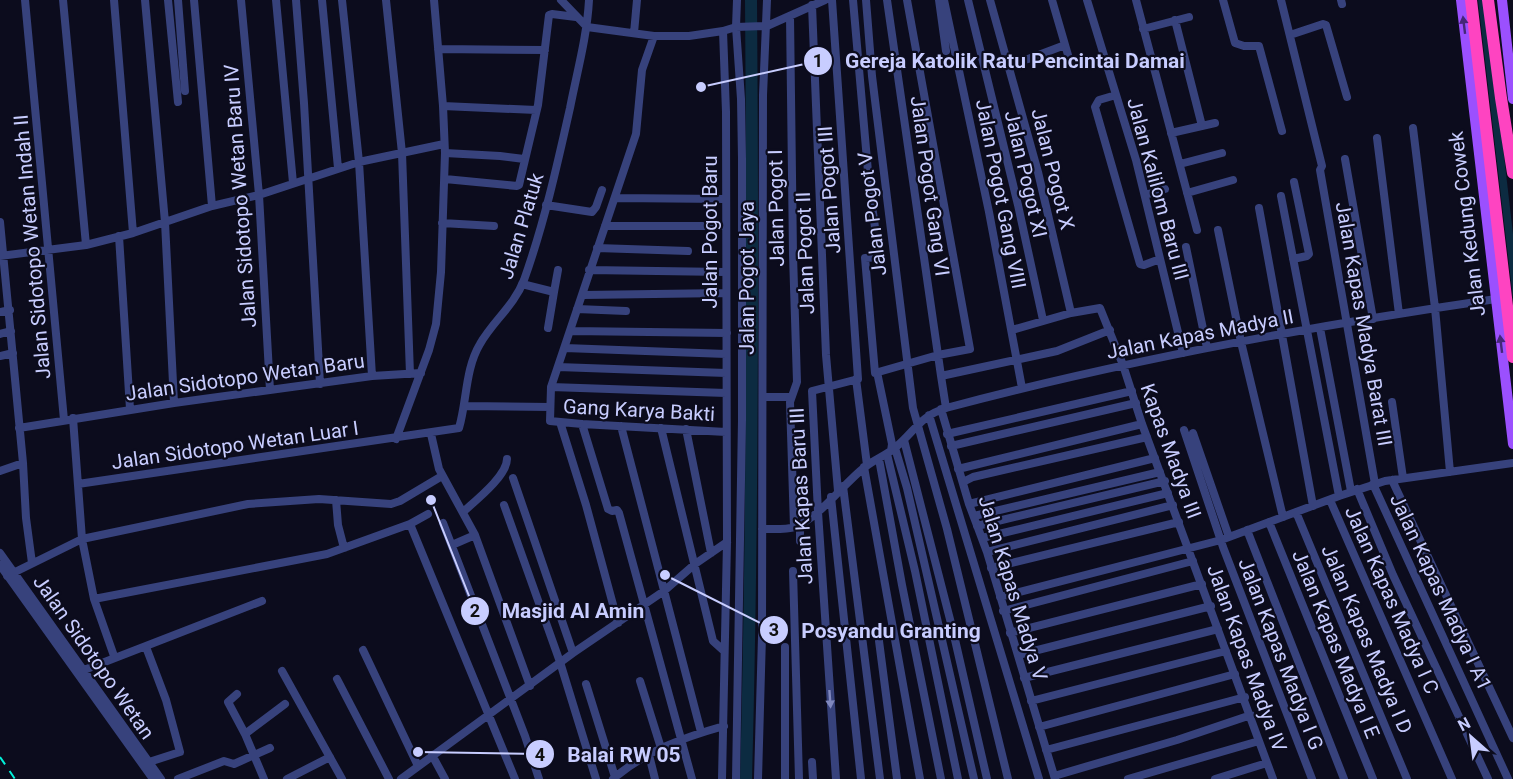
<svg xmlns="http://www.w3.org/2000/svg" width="1513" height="779" viewBox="0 0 1513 779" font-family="Roboto,sans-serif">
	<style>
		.water { fill: #0c2b41 }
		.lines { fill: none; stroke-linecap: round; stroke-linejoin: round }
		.river { stroke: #0c2b41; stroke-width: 12 }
		.minor { stroke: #37427c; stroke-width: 8 }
		.major { stroke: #9b50fe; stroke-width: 10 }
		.highway { stroke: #fe44c1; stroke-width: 12 }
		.rail { stroke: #02f1da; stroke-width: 2; stroke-dasharray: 9 8; stroke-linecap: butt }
		.oneway { fill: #452777 }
		.oneway2 { fill: #8088be }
		.labels { text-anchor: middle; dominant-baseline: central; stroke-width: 4.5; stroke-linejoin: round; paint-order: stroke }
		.street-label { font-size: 20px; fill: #c8cdff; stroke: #0c0c1d }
		.leader { fill: none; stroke: #c8cdff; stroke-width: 2 }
		.callout-dot { fill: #c8cdff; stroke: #0c0c1d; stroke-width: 2 }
		.mark-label { font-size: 18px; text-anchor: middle; font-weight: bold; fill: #111 }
		.callout-label { font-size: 21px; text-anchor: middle; font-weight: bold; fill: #c8cdff; stroke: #0c0c1d; stroke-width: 4.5; stroke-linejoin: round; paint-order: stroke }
	</style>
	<rect width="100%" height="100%" fill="#0c0c1d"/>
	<!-- water -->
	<path class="water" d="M1478,0h8l27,234v64z"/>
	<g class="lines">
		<!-- river -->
		<path class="river" d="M746,779c7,-260 7,-519 5,-779"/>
		<!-- minor -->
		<path class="minor" d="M25,0l39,420
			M63,0l23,245
			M114,0l19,233
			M145,0l20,222 9,181
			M168,0l10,102
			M178,0l7,91
			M194,0l18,206
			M241,0l18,195 11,195
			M276,0l17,183
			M296,0l8,103 16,281
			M322,0l16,168
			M342,0l17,162 13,214
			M386,0l16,153 8,221
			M561,0l26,27 67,9h35l34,-5 13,-4 31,-1 58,-26
			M832,0l26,379 -46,12 6,121 18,267
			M853,0l16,183 10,74 -14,1 10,115 63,-18 32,-6 -63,-349
			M866,0l6,76 41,332 34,121 61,250
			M887,0l54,376
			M939,0l7,51
			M944,0l45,212 33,176
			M968,0l50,205 25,115
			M990,0l48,172 33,141
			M1052,0l16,55
			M1087,0l49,160 47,193
			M1136,0l61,230
			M1223,0l12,43 9,3h15l23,85
			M1281,0l41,166 -2,4 55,314
			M1341,0l1,4
			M812,5l14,350 12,136
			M790,16l3,239 4,127 -7,20 4,125
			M1175,20l27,106
			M1143,29l46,-12
			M634,33l3,-33
			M1290,35l33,-11 3,1 21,72
			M654,36l-12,34 -6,64 -85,253 -1,34 32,3 144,8
			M438,49l107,1
			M1028,59l37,-14
			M1116,95l-17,5 -4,7 45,157 4,1 16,-6
			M443,106l93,4
			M1413,128l22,180 15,164
			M1171,133l44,-10
			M1377,138l22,176
			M445,153l55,3 24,3
			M1345,159l28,160
			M1180,164l42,-11
			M445,179l72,7 2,-1 19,-80 11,-90 3,-1 24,3
			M1187,193l46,-13
			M1145,195l20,-6
			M1281,196l58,300
			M615,198l110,1
			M546,205l46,7 4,-5 6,-17
			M1259,208l54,298
			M0,222l23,241 3,55 6,45
			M442,223l52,3
			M605,226h120
			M1218,230l23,112 42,175
			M119,236l11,173
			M1186,247l21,101
			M597,248l91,3
			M0,256l86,-11 47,-12 79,-27 47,-11 100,-33 85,-18
			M1293,259l14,-3 2,-2 -15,-72
			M589,270l136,2
			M522,284l32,8 -6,36
			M554,292l4,-22
			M583,295l142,-2
			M577,309l49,2
			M0,312l10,-2
			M1320,328l31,163
			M1012,330l59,-17 29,-5 23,57 19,59 131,355
			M571,331l156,2
			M0,334l11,-3
			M565,348l161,6
			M0,356l13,-3
			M558,367l168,6
			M877,372l15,72 -1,7
			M856,379l11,86
			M551,387l175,6
			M763,397h28
			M1392,402l11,76
			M464,406l86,1
			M946,408l-5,-32 116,-25 53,-21
			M941,409l28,95 18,48 68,227
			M929,415l110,364
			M73,418l9,121 12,60 20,57
			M560,422l26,83 32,118
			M582,424l26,85 4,2 5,-1 2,3 73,266
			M621,426l80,306
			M19,428l155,-25 198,-27 49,-3
			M661,428l52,213 10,9
			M686,429l25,124
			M1184,430l39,117 89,232
			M1193,433l36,104
			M431,434l8,35 36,66 55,151
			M947,434l185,-43
			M396,439l33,-89 7,-26 5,-52 4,-119 -2,-47 -9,-106
			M904,440l49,191 34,148
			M951,446l185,-43
			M895,448l12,40 67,291
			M887,454l28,117 43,208
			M879,459l23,126 39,194
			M864,467l56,312
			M958,469l184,-45
			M0,471l23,-8
			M513,478l60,175
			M1392,480l121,258
			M963,482l10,-5 174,-40
			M78,484l381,-56c8,-27 6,-59 21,-84 13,-23 34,-38 44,-64 20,-56 33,-114 46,-172 7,-36 17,-71 19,-108
			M1373,484l135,295
			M843,486l37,293
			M1357,489l36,86 95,204
			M831,497l30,282
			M336,500l2,25 6,23
			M1330,500l122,279
			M969,504l186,-46
			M504,505l56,157 36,117
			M463,512c12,-11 44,-36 44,-53
			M1296,512l111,267
			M974,516l186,-44
			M1269,522l104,257
			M443,523l82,213 14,43
			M410,524l105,255
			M800,524v17
			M977,526l188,-45
			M762,529c10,0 24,1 33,-2 25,-10 48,-43 70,-60 10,-8 22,-12 31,-20 19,-16 24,-31 50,-39 180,-48 365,-82 550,-109
			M1247,530l97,249
			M982,538l186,-45
			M452,545l23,-10
			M987,552l186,-47
			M0,553l161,226
			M0,565l153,214
			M991,568l188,-46
			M793,571l6,208
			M7,576l75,-37 166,-35 71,-5 72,5 9,-3 42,-25
			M1000,597l221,-57 118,-44 46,-15 128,-18
			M94,599l233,-45 83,-30 18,-10
			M1003,611l190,-50
			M1010,633l192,-49
			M879,641l18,138
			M146,647l20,53 14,52 -31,10
			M363,650l55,116
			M1018,655l193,-49
			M84,670l178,-69
			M282,671l60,108
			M1024,678l194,-49
			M337,679l52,100
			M640,681l21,67
			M586,684l29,93
			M237,694l-9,8 17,32 40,-30
			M1031,701l195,-50
			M1039,727l196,-53
			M245,734l19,45
			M1046,750l199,-53
			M432,755l13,24
			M649,755l6,24
			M812,762l1,17
			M1054,776l123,-36 74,-25
			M178,779l46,-18 10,3 36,-16
			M287,779l43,-22
			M401,779l172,-126 91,-62 31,-27 32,-22
			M613,779c32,-28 72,-42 111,-53
			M722,779l5,-237 -1,-430 -3,-81
			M736,779l6,-359v-261l-1,-60 -5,-72 1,-27
			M758,779l4,-143 1,-541 4,-95
			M785,779v-132
			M1128,779l131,-38
			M1215,779l52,-16"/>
		<!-- major -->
		<path class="major" d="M1461,0l52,444
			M1502,0l11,99"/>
		<!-- highway -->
		<path class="highway" d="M1471,0l42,357
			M1488,0l13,98 12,75"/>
		<!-- rail -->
		<path class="rail" d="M0,757l15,22"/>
	</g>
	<!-- one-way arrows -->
	<defs><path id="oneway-solid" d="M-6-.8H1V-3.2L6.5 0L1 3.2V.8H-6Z" transform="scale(1.5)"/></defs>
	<g class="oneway">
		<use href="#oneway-solid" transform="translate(1464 25) rotate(-97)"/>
		<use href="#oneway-solid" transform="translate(1501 344) rotate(-97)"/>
	</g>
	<use class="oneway2" href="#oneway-solid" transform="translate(830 699) rotate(86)"/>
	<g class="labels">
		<!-- street labels -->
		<g class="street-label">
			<text transform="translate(1053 169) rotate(76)">Jalan Pogot X</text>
			<text transform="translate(1026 174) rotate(77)">Jalan Pogot XI</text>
			<text transform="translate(930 186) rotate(82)">Jalan Pogot Gang VI</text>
			<text transform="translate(1158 189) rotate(75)">Jalan Kalilom Baru III</text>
			<text transform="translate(829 190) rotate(-94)">Jalan Pogot III</text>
			<text transform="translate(1001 194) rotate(79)">Jalan Pogot Gang VIII</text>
			<text transform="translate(240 196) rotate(-94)">Jalan Sidotopo Wetan Baru IV</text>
			<text transform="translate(776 208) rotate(-91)">Jalan Pogot I</text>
			<text transform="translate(872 214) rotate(-97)">Jalan Pogot V</text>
			<text transform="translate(1467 224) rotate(-97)">Jalan Kedung Cowek</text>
			<text transform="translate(521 226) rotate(-73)">Jalan Platuk</text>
			<text transform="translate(710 232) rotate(-90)">Jalan Pogot Baru</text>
			<text transform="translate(32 247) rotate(-95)">Jalan Sidotopo Wetan Indah II</text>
			<text transform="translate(805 253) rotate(-92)">Jalan Pogot II</text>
			<text transform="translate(747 278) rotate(-90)">Jalan Pogot Jaya</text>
			<text transform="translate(1364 324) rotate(80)">Jalan Kapas Madya Barat III</text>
			<text transform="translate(1200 334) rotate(-11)">Jalan Kapas Madya II</text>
			<text transform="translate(245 377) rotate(-8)">Jalan Sidotopo Wetan Baru</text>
			<text transform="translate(639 410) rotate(3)">Gang Karya Bakti</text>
			<text transform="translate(235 445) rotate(-8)">Jalan Sidotopo Wetan Luar I</text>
			<text transform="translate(1171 451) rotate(70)">Kapas Madya III</text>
			<text transform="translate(801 496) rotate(-93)">Jalan Kapas Baru III</text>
			<text transform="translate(1013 588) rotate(73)">Jalan Kapas Madya V</text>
			<text transform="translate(1441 592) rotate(65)">Jalan Kapas Madya I A1</text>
			<text transform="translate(1392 600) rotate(66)">Jalan Kapas Madya I C</text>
			<text transform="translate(1367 639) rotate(67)">Jalan Kapas Madya I D</text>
			<text transform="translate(1336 644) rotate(68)">Jalan Kapas Madya I E</text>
			<text transform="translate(1281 654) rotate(69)">Jalan Kapas Madya I G</text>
			<text transform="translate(94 657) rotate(55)">Jalan Sidotopo Wetan</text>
			<text transform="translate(1247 658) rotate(70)">Jalan Kapas Madya IV</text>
		</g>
	</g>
	<!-- callouts -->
	<path class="leader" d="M701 87L818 61M431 500L475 611M665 575L774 630M418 752L540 754"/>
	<g class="callout-dot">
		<circle cx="701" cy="87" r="6"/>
		<circle cx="431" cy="500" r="6"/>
		<circle cx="665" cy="575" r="6"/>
		<circle cx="418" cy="752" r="6"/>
		<circle cx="818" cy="61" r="15"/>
		<circle cx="475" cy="611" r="15"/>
		<circle cx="774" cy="630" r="15"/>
		<circle cx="540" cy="754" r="15"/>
	</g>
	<g class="mark-label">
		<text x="818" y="67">1</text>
		<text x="475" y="617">2</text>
		<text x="774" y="636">3</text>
		<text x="540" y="761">4</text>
	</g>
	<g class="callout-label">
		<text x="1015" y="68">Gereja Katolik Ratu Pencintai Damai</text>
		<text x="573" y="618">Masjid Al Amin</text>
		<text x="891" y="638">Posyandu Granting</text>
		<text x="624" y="762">Balai RW 05</text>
	</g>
	<!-- north arrow -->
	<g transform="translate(1471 737) rotate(332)" stroke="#0c0c1d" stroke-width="4.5" paint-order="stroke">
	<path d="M0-4.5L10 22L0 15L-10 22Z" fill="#c8cdff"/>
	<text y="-9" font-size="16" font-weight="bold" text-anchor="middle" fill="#c8cdff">N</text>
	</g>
</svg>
